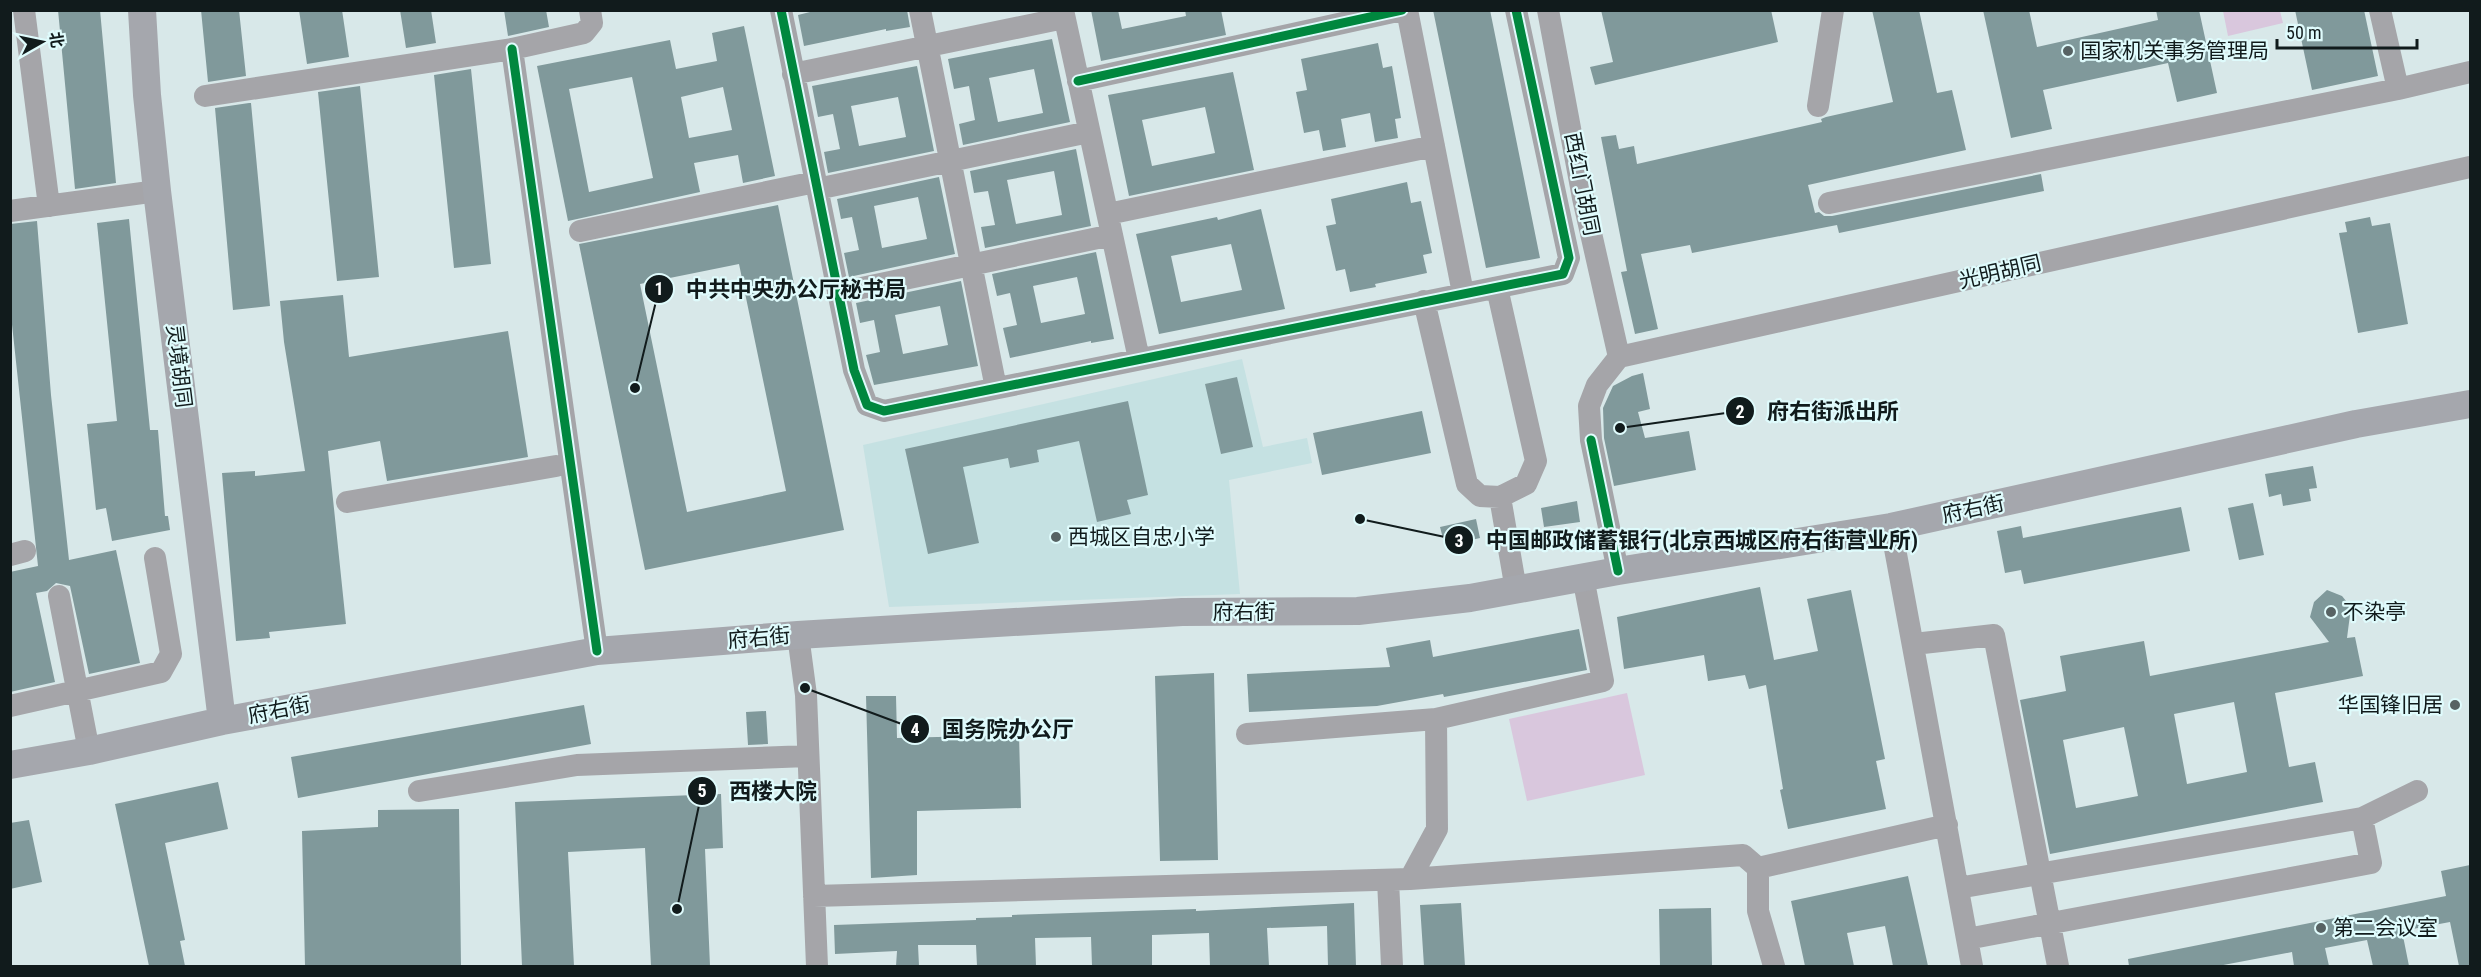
<svg xmlns="http://www.w3.org/2000/svg" width="2481" height="977" viewBox="0 0 2481 977" font-family="'Roboto Condensed','Noto Sans SC',sans-serif">
	<style>
		.built { fill: #c5e1e2 }
		.green { fill: #d9c7dd }
		.building { fill: #80999b; fill-rule: evenodd }
		.lines { fill: none; stroke-linecap: round; stroke-linejoin: round }
		.minor { stroke: #a5a5a9; stroke-width: 22 }
		.major { stroke: #a5a7ad; stroke-width: 28 }
		.cycleway-casing { stroke: #dffbfc; stroke-width: 13 }
		.cycleway { stroke: #00873e; stroke-width: 9 }
		.poi-dot { fill: #576364; stroke: #dffbfc; stroke-width: 2 }
		.labels { text-anchor: middle; dominant-baseline: central; stroke-width: 4.5; stroke-linejoin: round; paint-order: stroke }
		.poi-label { font-size: 21px; fill: #111b1c; stroke: #dffbfc; text-anchor: start }
		.street-label { font-size: 21px; fill: #111b1c; stroke: #dffbfc }
		.leader { fill: none; stroke: #111b1c; stroke-width: 2 }
		.callout-dot { fill: #111b1c; stroke: #dffbfc; stroke-width: 2 }
		.mark-label { font-size: 18px; text-anchor: middle; font-weight: bold; fill: #fff }
		.callout-label { font-size: 22px; text-anchor: middle; font-weight: bold; fill: #111b1c; stroke: #dffbfc; stroke-width: 4.5; stroke-linejoin: round; paint-order: stroke }
	</style>
	<rect width="100%" height="100%" fill="#d8e8e9"/>
	<!-- built -->
	<path class="built" d="M1242,359l21,88 44,-9 5,25 -83,17 11,114 -351,13 -26,-162z"/>
	<!-- green -->
	<path class="green" d="M2223,11h57l3,12 -55,13z
		M1627,693l18,82 -118,26 -18,-82z"/>
	<!-- building -->
	<path class="building" d="M58,10h42l16,173 -41,6z
		M201,10h38l7,66 -38,6z
		M299,10h43l7,47 -42,7z
		M400,10h31l5,33 -30,5z
		M504,10h42l3,17 -41,9z
		M818,10h89l3,17 -24,4v-2l-82,17 -6,-31z
		M1091,10h27l4,19 64,-13 -1,-6h36l5,25 -125,26z
		M1433,10h57l50,248 -54,10z
		M1601,10h170l7,32 -183,43 -5,-18 23,-5z
		M1872,10h47l18,83 15,-3 14,60 -158,35 7,28 4,-1 5,4h8l209,-42 3,17 -205,42 -2,-8 -145,28 -2,-8 -49,9 17,75 -23,5 -14,-62 6,-1 -26,-134 15,-2 3,14 15,-3 3,18 185,-42 -1,-3 5,-2 67,-15z
		M1983,10h46l8,37 121,-27 -2,-10h43l18,83 -40,9 -9,-39 -125,27 9,39 -41,9z
		M2295,10h69l14,66 -66,14z
		M744,26l31,150 -32,7 -5,-28 -44,8 6,29 -132,29 -31,-155 133,-26 6,29 41,-8 -5,-28zM632,77l21,101 -64,14 -20,-103zM723,87l9,43 -43,8 -8,-41z
		M1052,39l18,83 -107,23 -4,-21 16,-4 -6,-34 -15,3 -6,-30zM1034,69l9,44 -45,9 -9,-44z
		M1378,43l5,25 9,-2 9,52 -6,1 3,19 -23,4 -5,-29 -29,6 5,28 -23,4 -4,-21 -15,3 -8,-41 11,-2 -6,-31z
		M917,66l17,85 -106,22 -4,-21 16,-3 -7,-35 -15,3 -6,-31zM898,97l8,40 -47,9 -8,-40z
		M471,69l20,195 -37,4 -20,-193z
		M1233,72l21,98 -125,26 -21,-101zM1205,107l10,46 -63,13 -10,-46z
		M360,86l19,191 -42,4 -19,-189z
		M249,103h2l19,203 -37,4 -18,-202z
		M1076,149l15,77 -106,22 -4,-21 14,-2 -7,-34 -14,2 -4,-22zM1054,171l8,44 -46,9 -9,-44z
		M939,177l16,77 -106,23 -5,-24 15,-3 -7,-33 -11,2 -4,-20zM918,197l9,42 -45,9 -8,-42z
		M1407,182l4,21 10,-2 11,52 -9,2 4,18 -52,11 1,3 -26,5 -5,-23 -9,2 -10,-45 10,-2 -5,-25z
		M778,205l66,325 -199,40 -66,-326zM739,264l47,227 -99,21 -47,-228z
		M1261,209l24,100 -126,25 -23,-100 81,-17 1,3zM1231,244l11,46 -61,12 -10,-46z
		M2370,217l2,9 18,-3 18,101 -50,9 -19,-100 8,-1 -2,-10z
		M129,219l21,211h8l7,86h3l2,14 -58,11 -6,-33 -10,2 -9,-86 30,-3 -20,-198z
		M37,221l14,174 18,165 47,-10 24,113 -51,11 -19,-88 -14,-3 -9,8 -11,2 19,89 -45,10v-120l28,-6 -28,-260v-82z
		M1096,252l18,87 -23,4v-2l-81,17 -7,-30 14,-3 -7,-32 -13,3 -5,-22zM1077,277l8,37 -44,9 -8,-37z
		M961,281l17,85 -104,19 -8,-30 14,-3 -6,-32 -14,3 -4,-20zM940,306l8,39 -45,9 -8,-39z
		M343,295l6,62 159,-26 20,126 -141,24 -7,-40 -52,10 18,173 -77,8 1,6 -34,3 -14,-168 33,-2v5l50,-5 -21,-129 -4,-41z
		M1643,373l7,36 -12,3 7,26 44,-7 7,39 -82,16 -10,-48 -1,-30 10,-22 19,-10z
		M1237,377l16,70 -32,7 -16,-70z
		M1128,401l20,94 -21,5 4,14 -34,8 -18,-81 -42,9 2,12 -29,6 -2,-10 -45,9 16,76 -51,11 -23,-105z
		M1422,411l9,42 -109,22 -9,-42z
		M2313,466l4,22 -8,1 2,12 -28,5 -2,-12 -12,3 -4,-23z
		M1577,501l3,21 -36,5 -3,-19z
		M2253,503l11,52 -25,5 -11,-52z
		M2181,507l9,44 -166,33 -3,-14 -16,3 -8,-42 24,-5 2,12z
		M1476,519l4,19 -35,8 -5,-19z
		M1760,587l14,73 44,-9 -11,-52 44,-9 34,169 -9,2 10,48 -98,20 -8,-39 3,-1 -17,-104 -17,4 -4,-14 -37,6 -4,-26 -80,14 -7,-52z
		M2327,590l15,6 9,11 -4,31 8,-1 8,39 -88,17 14,74 26,-5 8,40 -273,52 -30,-154 46,-9 -6,-35 84,-15 6,35 179,-34 -19,-25 4,-15zM2234,702l13,70 -60,12 -13,-70zM2124,727l14,69 -62,12 -13,-68z
		M1579,629l8,41 -143,27 -1,-3 -66,12 -128,6 -2,-38 143,-7 -4,-19 44,-8 3,17z
		M1214,673l4,187 -58,1 -5,-185z
		M866,696h30l1,42 122,-3 2,73 -104,3v64l-46,3z
		M584,705l7,39 -293,54 -7,-41z
		M766,711l2,33 -20,1 -2,-33z
		M218,782l10,47 -63,14 20,97 -5,1 5,25h-36l-34,-162z
		M721,794l2,54 -18,1 5,117h-59l-6,-118 -77,4 6,114h-52l-7,-164z
		M459,809l2,157h-156l-3,-135 76,-4v-17z
		M29,820l13,62 -32,7v-66z
		M2470,865v101h-11l-9,-44 -48,9 7,35h-36l-6,-26 -42,8 4,18h-35l-2,-14 -74,14h-89l-1,-7 318,-63 -5,-25z
		M1908,876l20,90h-35l-8,-40 -38,7 7,33h-49l-14,-65z
		M1354,903l2,63h-28l-1,-40 -60,2 2,38h-59l-1,-33 -57,2v31h-60l-1,-29 -56,1 1,28h-59l-1,-21h-58l1,21h-23l1,-15 -62,3 -1,-29 142,-5v-2l36,-1v-2l184,-6v2z
		M1461,903l4,63h-41l-4,-61z
		M1711,908l1,58h-52l-1,-57z"/>
	<g class="lines">
		<!-- minor -->
		<path class="minor" d="M24,10l25,196
			M781,10l73,360 13,35 17,6 679,-137 6,-16 -53,-248
			M920,10l76,378
			M1063,10l76,349
			M1407,10l56,283
			M1548,10l35,188 36,159
			M2380,10l18,79 72,-17
			M512,49l85,602
			M793,74l271,-56
			M1078,81l324,-71
			M205,96l307,-47 72,-16 8,-10 -2,-13
			M1818,106l15,-96
			M817,189l272,-57
			M1829,203l569,-114
			M10,211l147,-20
			M1108,214l326,-68
			M580,231l235,-49
			M1497,288l39,173 -10,23 -26,13 16,93
			M838,293l274,-58
			M1424,301l43,183 13,12 20,1
			M347,502l209,-36
			M1891,527l81,439
			M10,555l15,-4
			M1618,571l-27,-131 -2,-34 8,-21 22,-28 851,-190
			M59,596l30,155
			M798,635l8,60 11,271
			M1914,644l80,-9 64,331
			M10,706l151,-34 10,-18 -16,-96
			M1247,734l189,-15
			M419,791l158,-26 231,-9
			M1410,879l27,-50 -1,-110 167,-38 -20,-104
			M1388,880l4,86
			M1958,888l404,-70 55,-27
			M814,896l596,-17 333,-24 15,13
			M1967,939l404,-76 -9,-45
			M1774,966l-16,-55v-43l189,-43"/>
		<!-- major -->
		<path class="major" d="M142,10l5,85 10,96 65,530
			M10,765l79,-14 133,-30 375,-70 201,-16 384,-23 176,-1 112,-13 148,-27 273,-44 465,-103 114,-20"/>
		<defs>
			<path id="cycleway" d="M781,10l73,360 13,35 17,6 679,-137 6,-16 -53,-248
				M512,49l85,602
				M1078,81l324,-71
				M1591,440l27,131"/>
		</defs>
		<!-- cycleway casing -->
		<use href="#cycleway" class="cycleway-casing"/>
		<!-- cycleway -->
		<use href="#cycleway" class="cycleway"/>
	</g>
	<!-- markers -->
	<g class="poi-dot">
		<circle cx="2068" cy="51" r="6"/>
		<circle cx="1056" cy="537" r="6"/>
		<circle cx="2331" cy="612" r="6"/>
		<circle cx="2455" cy="705" r="6"/>
		<circle cx="2321" cy="928" r="6"/>
	</g>
	<g class="labels">
		<!-- poi labels -->
		<g class="poi-label">
			<text x="2080" y="51">国家机关事务管理局</text>
			<text x="1068" y="537">西城区自忠小学</text>
			<text x="2343" y="612">不染亭</text>
			<text x="2443" y="705" text-anchor="end">华国锋旧居</text>
			<text x="2333" y="928">第二会议室</text>
		</g>
		<!-- street labels -->
		<g class="street-label">
			<text transform="translate(1582 184) rotate(79)">西红门胡同</text>
			<text transform="translate(2000 272) rotate(-13)">光明胡同</text>
			<text transform="translate(179 366) rotate(83)">灵境胡同</text>
			<text transform="translate(1973 509) rotate(-12)">府右街</text>
			<text x="1244" y="612">府右街</text>
			<text transform="translate(759 638) rotate(-5)">府右街</text>
			<text transform="translate(279 710) rotate(-11)">府右街</text>
		</g>
	</g>
	<!-- callouts -->
	<path class="leader" d="M635 388L659 289M1620 428L1740 411M1360 519L1459 540M805 688L915 729M677 909L702 791"/>
	<g class="callout-dot">
		<circle cx="635" cy="388" r="6"/>
		<circle cx="1620" cy="428" r="6"/>
		<circle cx="1360" cy="519" r="6"/>
		<circle cx="805" cy="688" r="6"/>
		<circle cx="677" cy="909" r="6"/>
		<circle cx="659" cy="289" r="15"/>
		<circle cx="1740" cy="411" r="15"/>
		<circle cx="1459" cy="540" r="15"/>
		<circle cx="915" cy="729" r="15"/>
		<circle cx="702" cy="791" r="15"/>
	</g>
	<g class="mark-label">
		<text x="659" y="295">1</text>
		<text x="1740" y="418">2</text>
		<text x="1459" y="547">3</text>
		<text x="915" y="736">4</text>
		<text x="702" y="797">5</text>
	</g>
	<g class="callout-label">
		<text x="796" y="297">中共中央办公厅秘书局</text>
		<text x="1833" y="419">府右街派出所</text>
		<text x="1702" y="548">中国邮政储蓄银行(北京西城区府右街营业所)</text>
		<text x="1008" y="737">国务院办公厅</text>
		<text x="773" y="799">西楼大院</text>
	</g>
	<!-- border -->
	<rect width="2481" height="977" fill="none" stroke="#111b1c" stroke-width="24"/>
	<!-- north arrow -->
	<g transform="translate(42 42) rotate(81)" stroke="#dffbfc" stroke-width="4.5" paint-order="stroke">
	<path d="M0-4.5L10 22L0 15L-10 22Z" fill="#111b1c"/>
	<text y="-9" font-size="16" font-weight="bold" text-anchor="middle" fill="#111b1c">北</text>
	</g>
	<!-- scale -->
	<path d="M2277 39v9h140v-9" fill="none" stroke="#111b1c" stroke-width="3"/>
	<text x="2286" y="39" font-size="18" fill="#111b1c" stroke="#dffbfc" stroke-width="4.5" paint-order="stroke">50 m</text>
</svg>
